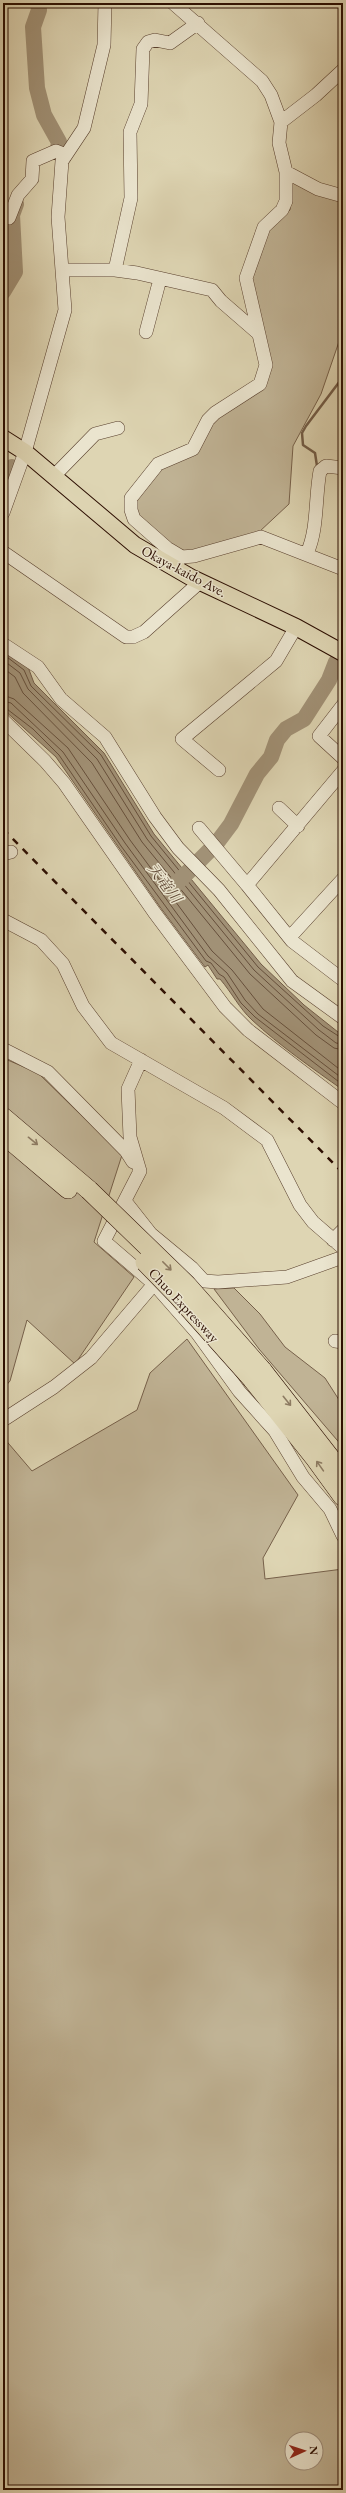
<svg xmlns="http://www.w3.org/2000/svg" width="346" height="2493" viewBox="0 0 346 2493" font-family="'EB Garamond','Noto Serif JP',serif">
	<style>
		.green { fill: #c0b395; stroke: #76604a; fill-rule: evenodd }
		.water { fill: #a19176; stroke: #725c47 }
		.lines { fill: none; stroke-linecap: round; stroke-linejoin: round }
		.shore { stroke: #664f3b; stroke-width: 1 }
		.stream { stroke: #725c47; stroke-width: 2.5 }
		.river { stroke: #a19176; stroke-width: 16 }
		.minor-casing { stroke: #583f2d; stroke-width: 14 }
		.major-casing { stroke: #2b0d00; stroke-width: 18 }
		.highway-casing { stroke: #2b0d00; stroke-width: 20 }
		.minor { stroke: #eae4ce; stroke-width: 13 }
		.major { stroke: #ded5b3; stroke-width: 16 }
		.highway { stroke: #ded5b3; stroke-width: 19 }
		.rail { stroke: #2b0d00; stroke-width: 2.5; stroke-dasharray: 7 7; stroke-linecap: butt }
		.highway-bridge-casing { stroke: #2b0d00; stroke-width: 20; stroke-linecap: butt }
		.highway-bridge { stroke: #ded5b3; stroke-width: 19 }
		.oneway { stroke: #8d7b62 }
		.labels { text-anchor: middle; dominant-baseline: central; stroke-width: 3; stroke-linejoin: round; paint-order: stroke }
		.street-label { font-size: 14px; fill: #2b0d00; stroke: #eae4ce }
		.water-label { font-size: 15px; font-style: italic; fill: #604835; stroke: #eae4ce }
	</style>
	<rect width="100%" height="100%" fill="#ded5b3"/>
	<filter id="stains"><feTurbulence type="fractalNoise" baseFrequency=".005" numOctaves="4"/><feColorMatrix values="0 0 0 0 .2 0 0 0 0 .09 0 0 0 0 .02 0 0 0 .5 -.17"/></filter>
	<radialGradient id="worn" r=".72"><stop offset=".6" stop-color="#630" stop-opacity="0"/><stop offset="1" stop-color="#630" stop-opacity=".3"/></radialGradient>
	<!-- green -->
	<path class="green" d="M292,182l51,19v129l-22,64 -28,52 -4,58 -30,28 -72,21 -8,-2 -39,-32 -5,-10 1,-9 26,-35 15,-4 36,-41 51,-34 -14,-104 17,-51 23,-21z
		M3,1058l35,15 84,82 -28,87 40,35 -59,87 -48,-44 -17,61 -7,8z
		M234,1288l26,26 25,33 40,31 18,28v41l-84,-98 -45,-60z
		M187,1339l111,156 -35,63 2,21 78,-10v921h-340v-1053l29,34 105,-61 13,-37zM292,2439h24v24h-24z"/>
	<!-- water -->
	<path class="water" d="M3,649l25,18 6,16 70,70 50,81 107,130 43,41 39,31v54c-31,-22 -63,-44 -91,-70 -13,-12 -20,-27 -32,-41h-3l-9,-14 -3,2 -45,-60 -104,-150 -53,-48z"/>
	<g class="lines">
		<!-- shore -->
		<path class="shore" d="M3,654l21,16 7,16 70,69 50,81 107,131 65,59 20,13
			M3,660l17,13 8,16 69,70 50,80 107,131 65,60 17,13 7,1
			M3,668l12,9 8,16 69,70 50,79 108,132 66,61 18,13 9,2
			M3,695l11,4 54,49 62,92 82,111 20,19 31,39 80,63
			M3,701l8,2 52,49 62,91 83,113 19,17 18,27 13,14 85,65
			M3,706l30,23 26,26 62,91 85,115 5,2 8,11 5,3 17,26 14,14 88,68"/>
		<!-- stream -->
		<path class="stream" d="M317,466l-2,-13 -12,-8 -1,-12 4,-7 37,-49"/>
		<!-- river -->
		<path class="river" d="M38,3l1,7 -6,17 4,61 7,27 15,27 -1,7
			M3,292l12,-20 -3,-57 4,-11
			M3,492l9,-25
			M171,889l45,-45 15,-20 26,-50 14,-17 6,-17 9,-11 18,-10 25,-39 7,-18"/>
		<defs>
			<path id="minor" d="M173,3l89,78 9,14 10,27 -2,21 7,29v29l-4,9 -18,17 -18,51 20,87 -6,19 -45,29 -7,7 -15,29 -35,15 -27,34v12l3,9 33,29 15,9
				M281,122l35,-27 27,-25
				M286,172l32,17 25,7
				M9,218l9,-23 14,-16 1,-18 23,-10 10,4
				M62,270h53l22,3 75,17 9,11 38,33
				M115,270l16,-72 -1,-66 11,-28 2,-55 5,-7 7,-2 15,3 28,-20
				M146,332l14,-53
				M54,476l41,-42 23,-6
				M3,513l22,-61 40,-142 -7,-93 4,-56 22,-33 20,-83 1,-42
				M3,552l123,85h7l11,-5 56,-50
				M307,553c11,-23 8,-56 13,-82l6,-5 17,2
				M177,562l5,-5 12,-1 67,-19 82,32
				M3,644l35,23 23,32 44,38 50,80 23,31 41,42 73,91 51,37
				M343,705l-24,31 24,22
				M3,720l42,41 19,22 90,129 71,95 23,23 95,73
				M219,770l-37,-31 94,-78 20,-34
				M343,771l-96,114 45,56 51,39
				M279,808l19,18
				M199,828l48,57
				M3,854l8,-2
				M3,920l38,20 22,24 20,42 28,37 113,65 43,32 33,65 13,17 30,26
				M290,937l53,-58
				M3,1049l45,23 78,79 7,11
				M141,1060l-13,29 2,48 10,34 -36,70 50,43 43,49 42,58 36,40 28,46 27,32 13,27
				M125,1201l26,33 41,34 12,13 14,1 69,-5 56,-20
				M333,1240l10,-10
				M335,1341l8,1
				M3,1420l51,-33 37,-29 63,-74"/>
			<path id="major" d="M3,438l22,14 110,93 57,33 104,49 47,26"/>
			<path id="highway" d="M3,1117l86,73
				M3,1134l65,55
				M262,1370l81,104
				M252,1379l62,78 29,40"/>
		</defs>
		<!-- minor casing -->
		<use href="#minor" class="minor-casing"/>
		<!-- major casing -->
		<use href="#major" class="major-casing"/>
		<!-- highway casing -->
		<use href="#highway" class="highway-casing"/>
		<!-- minor -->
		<use href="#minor" class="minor"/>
		<!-- major -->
		<use href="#major" class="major"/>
		<!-- highway -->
		<use href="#highway" class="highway"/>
		<!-- rail -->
		<path class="rail" d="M3,829l340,344"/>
		<defs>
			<path id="highway-bridge" d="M89,1190l98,95 75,85
				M145,1262l33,34 74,83"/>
		</defs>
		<!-- highway-bridge casing -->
		<use href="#highway-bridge" class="highway-bridge-casing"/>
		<!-- highway-bridge -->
		<use href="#highway-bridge" class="highway-bridge"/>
	</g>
	<!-- one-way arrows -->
	<defs><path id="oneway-shaft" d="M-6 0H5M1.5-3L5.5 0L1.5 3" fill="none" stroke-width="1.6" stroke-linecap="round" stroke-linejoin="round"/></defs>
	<g class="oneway">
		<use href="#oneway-shaft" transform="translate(33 1141) rotate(39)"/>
		<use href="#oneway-shaft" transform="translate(167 1266) rotate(45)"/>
		<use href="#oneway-shaft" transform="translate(287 1401) rotate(51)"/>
		<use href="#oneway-shaft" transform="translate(320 1466) rotate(-125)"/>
	</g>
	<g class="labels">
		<!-- street labels -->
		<g class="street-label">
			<text transform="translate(184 571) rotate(28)">Okaya-kaido Ave.</text>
			<text transform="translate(184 1305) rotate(47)">Chuo Expressway</text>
		</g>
		<!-- water labels -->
		<g class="water-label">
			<text transform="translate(165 883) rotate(53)">天竜川</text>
		</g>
	</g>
	<!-- margin -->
	<rect width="346" height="2493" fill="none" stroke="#ded5b3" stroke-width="16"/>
	<rect x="4" y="4" width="338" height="2485" fill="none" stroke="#2b0d00" stroke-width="2"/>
	<rect x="8" y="8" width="330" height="2477" fill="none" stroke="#2b0d00"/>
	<!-- north arrow -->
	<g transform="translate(304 2451) rotate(87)"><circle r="19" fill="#eae4ce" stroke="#9e8e7c"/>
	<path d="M0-3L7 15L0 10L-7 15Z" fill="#8f2418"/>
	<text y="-6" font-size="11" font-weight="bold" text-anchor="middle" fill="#2b0d00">N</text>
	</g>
	<rect width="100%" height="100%" filter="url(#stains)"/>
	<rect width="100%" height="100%" fill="url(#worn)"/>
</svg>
